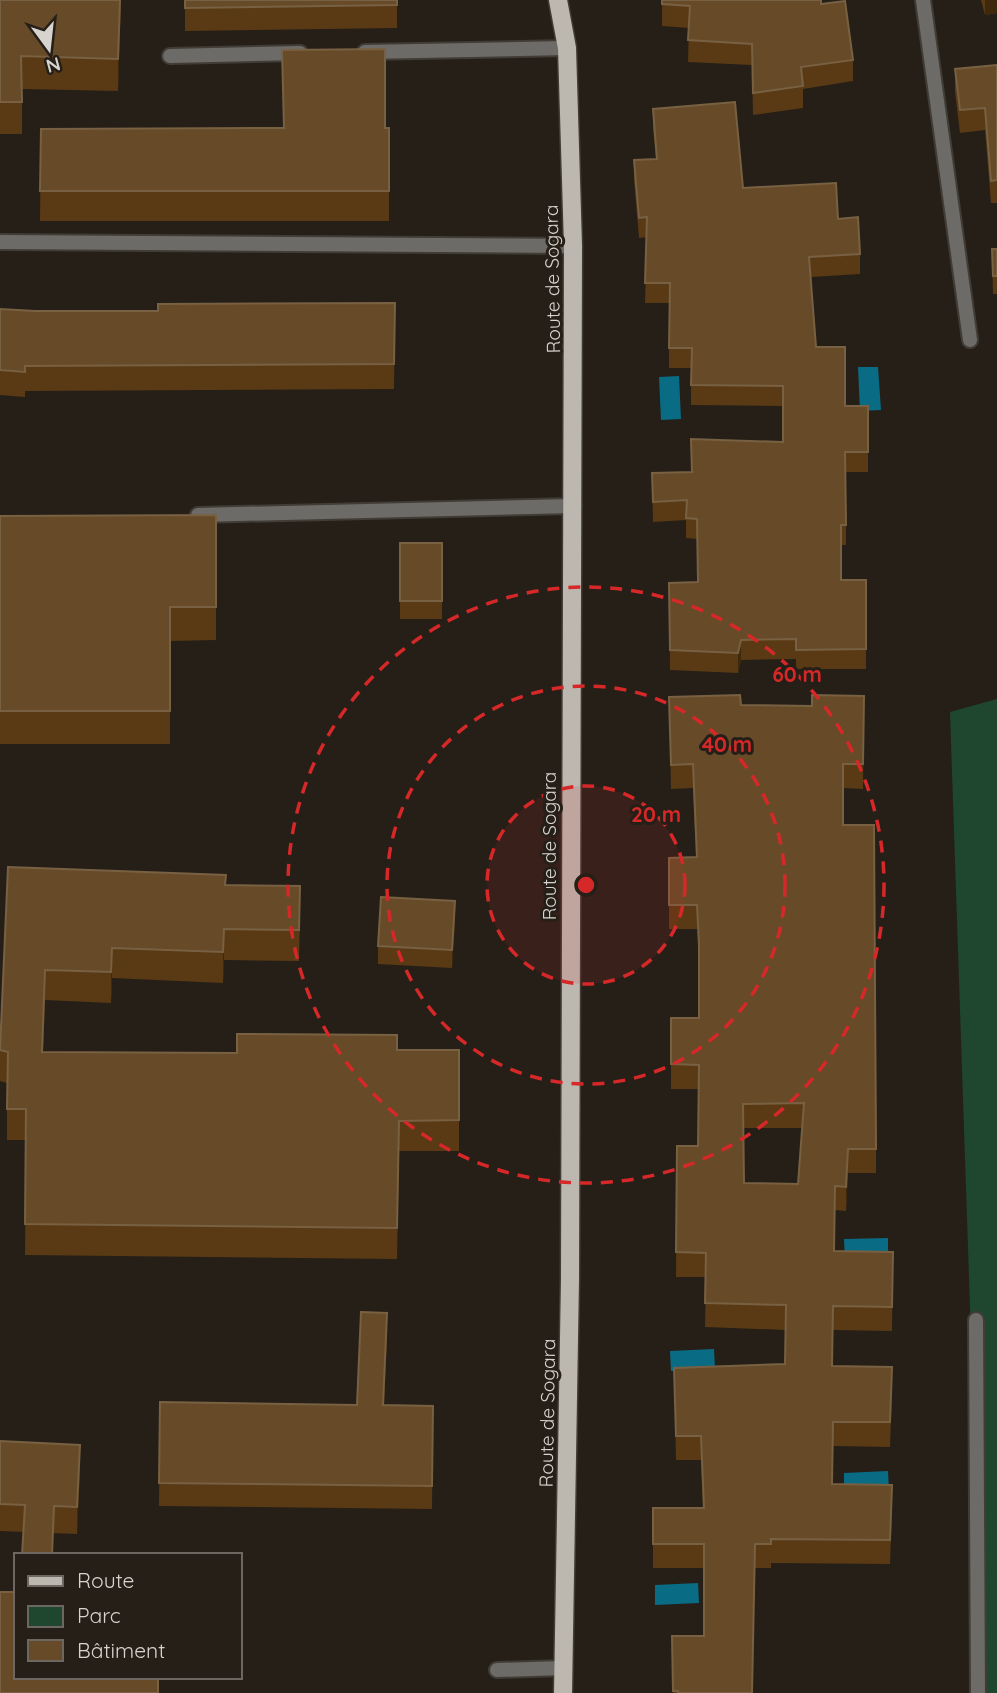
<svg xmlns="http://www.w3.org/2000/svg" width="997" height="1693" viewBox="0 0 997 1693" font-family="Quicksand,sans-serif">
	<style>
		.green { fill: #1f472f }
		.water { fill: #0a6b84 }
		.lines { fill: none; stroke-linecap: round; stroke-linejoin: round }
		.lane-casing { stroke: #413c35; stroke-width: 18 }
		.street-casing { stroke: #413c35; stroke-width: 18 }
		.primary-casing { stroke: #413c35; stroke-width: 21 }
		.lane { stroke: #6d6b67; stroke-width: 14 }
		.street { stroke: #6d6b67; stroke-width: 14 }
		.primary { stroke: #bcb7af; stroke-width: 18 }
		.wall { fill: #593a14; fill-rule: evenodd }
		.shaded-wall { fill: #3f290d }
		.building { fill: #674b28; stroke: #786042; stroke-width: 2; fill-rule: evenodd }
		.ring { fill: none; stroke: #d62828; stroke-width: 3.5; stroke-dasharray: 12 9 }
		.labels { text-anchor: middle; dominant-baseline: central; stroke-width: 6; stroke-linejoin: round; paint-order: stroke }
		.street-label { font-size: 19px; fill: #d7d3ce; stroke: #251f18 }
		.centre { fill: #d62828; stroke: #251f18; stroke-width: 3.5 }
		.ring-label { font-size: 21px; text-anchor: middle; font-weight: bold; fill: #d62828; stroke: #251f18; stroke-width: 6; stroke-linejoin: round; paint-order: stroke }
	</style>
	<rect width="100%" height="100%" fill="#251f18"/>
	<!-- green -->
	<path class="green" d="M997,699v994h-14l-33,-981z"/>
	<!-- water -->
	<path class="water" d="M858,367h20l3,43 -21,1z
		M679,376l2,43 -20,1 -2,-43z
		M888,1238v20l-43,2 -1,-21z
		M714,1349l1,20 -44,2 -1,-20z
		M888,1471l1,21 -45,1v-20z
		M698,1583l1,20 -44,2v-20z"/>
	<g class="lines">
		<defs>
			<path id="lane" d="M365,52l202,-4
				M170,56l130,-3
				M0,242l573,4
				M198,515l376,-9
				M497,1670l66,-2"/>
			<path id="street" d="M923,0l47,340
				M976,1320l2,373"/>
			<path id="primary" d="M558,0l9,48 6,198 -3,1033 -7,414"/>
		</defs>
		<!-- lane casing -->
		<use href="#lane" class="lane-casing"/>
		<!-- street casing -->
		<use href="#street" class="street-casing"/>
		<!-- primary casing -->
		<use href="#primary" class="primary-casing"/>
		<!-- lane -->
		<use href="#lane" class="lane"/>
		<!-- street -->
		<use href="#street" class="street"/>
		<!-- primary -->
		<use href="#primary" class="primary"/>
	</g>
	<!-- wall -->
	<path class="wall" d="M0,0h121l-3,91 -96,-2v45h-22z
		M185,0h212v28l-212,3z
		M662,0l159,4 32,56v21l-50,8v19l-50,7 -1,-50 -64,-3 1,-34 -27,-2z
		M981,0h16v13l-12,2z
		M997,65v138h-6l-6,-73 -25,3 -5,-41v-23z
		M653,109l90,79 95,31 22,35v20l-49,3 5,70 29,59h23v66h-22v73h-5v35h25v89h-70v-10l-55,1 -3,13 -68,-3 -1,-87 29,-1 -1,-43 -11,-1v-18l-33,2 -1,-49 39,-1v-33l92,3v-36l-92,-1v-37h-22v-65h-24l2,-66 -8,1 -5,-58v-20l22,-1 -3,-30z
		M283,128h106v93h-349l1,-92z
		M992,249h5v45h-4z
		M395,303l-1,86 -369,2v6l-25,-2v-86l35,2h123z
		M216,515v125l-46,1v103h-170v-228z
		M400,543h42v76h-42z
		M864,696l-1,93 -20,-1v37l33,324v24h-28l-2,38 -11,-1 -1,41 59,1 -1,79 -59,-1 -1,36 60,25 -2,56 -57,-1v38l59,26 -2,54 -119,-1v5h-16l-3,125h-79l-1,-57h32v-68h-51v-60h50l-2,-48h-25l-2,-92 111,-4 1,-34 -81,-3 1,-50h-30l1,-131h21l1,-57h-28v-71h28v-51l-2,-38h-28v-71l27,-1 -3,-69 -22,1 -2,-92 72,8 71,1zM743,1128h59l-4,56 -54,-1z
		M8,867l218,18 74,32 -1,44 -75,-1 -1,23 -111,-5 -1,25 -66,-3 -2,52 194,1 160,-3h62v101h-60l-2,108 -372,-4 1,-115h-19v-57l-7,-2v-32z
		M455,920l-3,48 -74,-4v-18z
		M387,1336l-3,69 49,1 -1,103 -273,-3 1,-104 197,3z
		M0,1441l80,31 -3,62 -77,-3z"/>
	<!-- shaded-wall -->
	<path class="shaded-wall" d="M120,0h1l-3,91v-32z
		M985,0h12v13l-12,2z
		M741,640v20l-3,13v-20z
		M455,901v19l-3,48v-18z
		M224,929v31l-1,23v-31z
		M112,948v30l-1,25v-31z
		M45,970v30l-3,83v-31z
		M848,1149v24l-2,38v-24z
		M387,1313v23l-4,92v-23z
		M80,1445v27l-3,62v-27z"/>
	<!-- building -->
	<path class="building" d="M0,0h120l-2,59 -97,-3 1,46h-22z
		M185,0h212v5l-212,3z
		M662,0h159v4l24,-3 8,59 -52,7 2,19 -50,7 -1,-49 -64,-4 2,-34 -28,-2z
		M385,49v79h4v63h-349l1,-62 243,-1 -2,-78z
		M997,65v115l-6,1 -6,-73 -25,2 -5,-41z
		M735,102l8,86 93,-5 2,36 20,-2 2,37 -51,3 7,90h29v59h23v46h-23l1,73h-5v55h25v69l-70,1v-11l-55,1 -3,13 -68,-3 -1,-67 29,-1 -1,-63 -11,-1 1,-18 -34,2 -1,-29 40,-1 -1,-33 92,3v-56l-92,-1 1,-37h-23l1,-65h-25l2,-66 -8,1 -5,-58 23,-1 -4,-50z
		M992,249h5v27h-4z
		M395,303l-1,61 -369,2v6l-25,-2v-61l35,2h123v-7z
		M216,515v92h-46v104h-170v-195z
		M400,543h42v58h-42z
		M740,695l1,10 71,1v-11l52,1 -1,68h-20v61h31l2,324h-28l-2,38 -11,-1 -1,65 59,1 -1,55 -59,-1 -1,60 60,1 -2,55h-57l-1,62 60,1 -2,55 -119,-1v5h-16l-3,149h-74v-2h-5l-1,-55h32v-92h-51v-36h51l-3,-72h-25l-2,-68 111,-4 1,-59 -81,-2 1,-50 -30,-1 1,-106h21l1,-81 -28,-1v-46h28v-75l-2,-38h-28v-47l28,-1 -4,-93 -22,1 -2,-68zM804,1103l-6,81 -54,-1 -1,-79z
		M8,867l218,8 -1,10 75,1 -1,44 -75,-1 -1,23 -111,-4 -1,24 -66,-2 -3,82 195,1v-19l160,1v15h62v70l-60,1 -2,107 -372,-4 1,-115h-19l1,-57 -8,-2z
		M381,897l74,4 -3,49 -74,-4z
		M361,1312l26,1 -4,92 50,1 -1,80 -273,-3 1,-81 197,3z
		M0,1441l80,4 -3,62 -23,-1 -2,49h-30l3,-50 -25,-1z
		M0,1592h16v85h142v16h-158z"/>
	<!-- distance rings -->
	<circle cx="586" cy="885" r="99" fill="#d62828" fill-opacity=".12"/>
	<g class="ring">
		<circle cx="586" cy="885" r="99"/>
		<circle cx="586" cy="885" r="199"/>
		<circle cx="586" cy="885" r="298"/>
	</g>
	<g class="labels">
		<!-- street labels -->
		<g class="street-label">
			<text transform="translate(552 279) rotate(-91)">Route de Sogara</text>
			<text transform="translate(549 846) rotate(-90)">Route de Sogara</text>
			<text transform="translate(547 1413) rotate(-89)">Route de Sogara</text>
		</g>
	</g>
	<circle cx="586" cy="885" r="10" class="centre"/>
	<g class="ring-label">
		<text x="797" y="682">60 m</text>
		<text x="727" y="752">40 m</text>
		<text x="656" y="822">20 m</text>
	</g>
	<!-- legend -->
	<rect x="14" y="1553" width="228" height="126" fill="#251f18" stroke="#6c6761" stroke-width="2"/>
	<rect x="28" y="1576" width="35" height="10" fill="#bcb7af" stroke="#6c6761" stroke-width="2"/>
	<text x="77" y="1588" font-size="21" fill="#d7d3ce">Route</text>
	<rect x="28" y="1606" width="35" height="21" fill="#1f472f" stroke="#6c6761" stroke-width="2"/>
	<text x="77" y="1623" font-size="21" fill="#d7d3ce">Parc</text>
	<rect x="28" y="1640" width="35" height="21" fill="#674b28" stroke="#6c6761" stroke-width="2"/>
	<text x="77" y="1658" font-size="21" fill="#d7d3ce">Bâtiment</text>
	<!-- north arrow -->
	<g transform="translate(49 49) rotate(165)" stroke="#251f18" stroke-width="5" paint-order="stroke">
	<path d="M0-5L12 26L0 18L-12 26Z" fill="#d7d3ce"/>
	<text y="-10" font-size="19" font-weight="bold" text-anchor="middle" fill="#d7d3ce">N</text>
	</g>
</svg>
